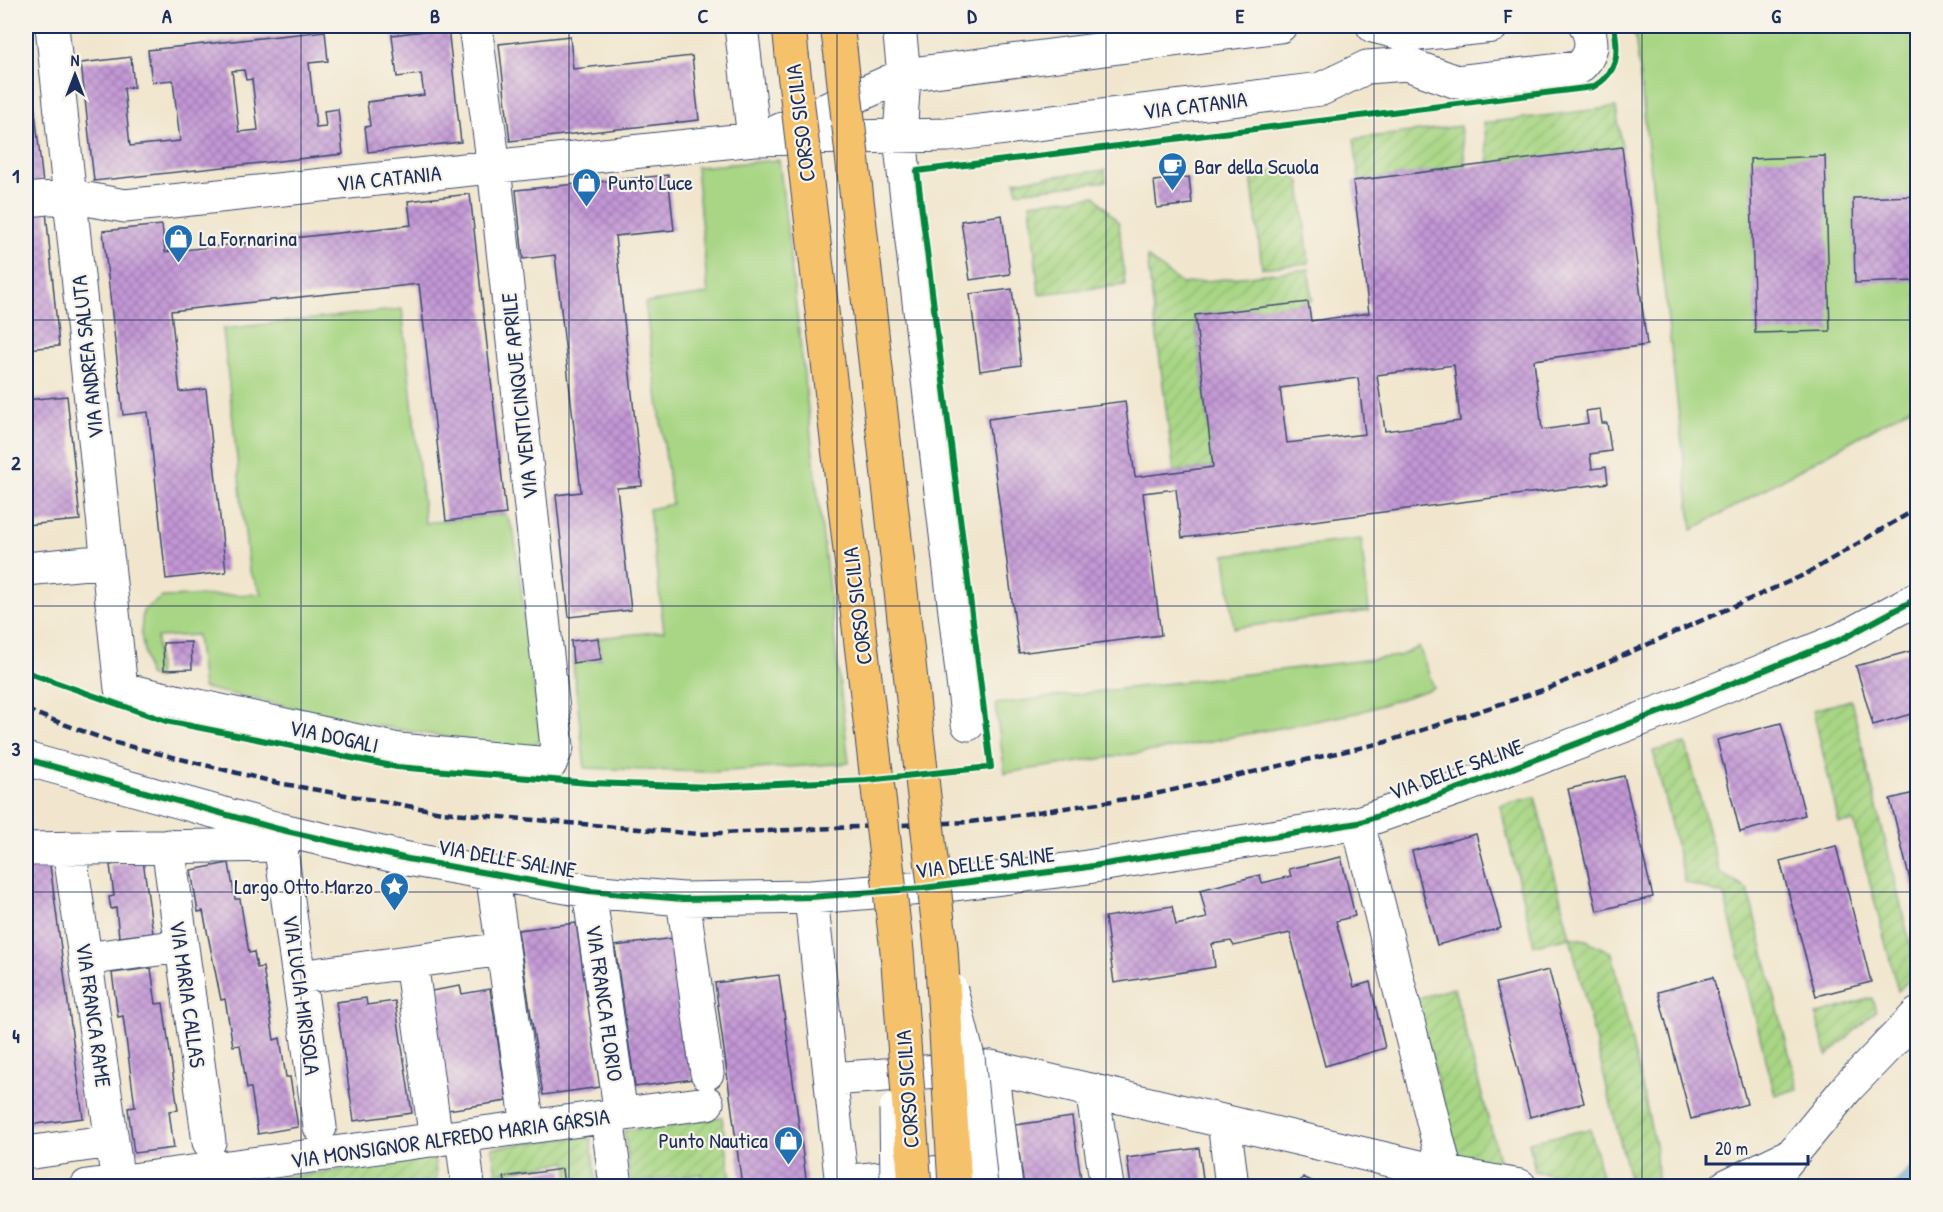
<svg xmlns="http://www.w3.org/2000/svg" width="1943" height="1212" viewBox="0 0 1943 1212" font-family="'Patrick Hand',sans-serif">
	<style>
		.green { fill: #a8d684; stroke: #628271; stroke-width: 1.5 }
		.garden { fill: url(#garden-furrows); stroke: #628271; stroke-width: 1.5 }
		.water { fill: url(#water-waves); stroke: #396e98; stroke-width: 1.5 }
		.building { fill: url(#building-cross-hatch); fill-rule: evenodd }
		.lines { fill: none; stroke-linecap: round; stroke-linejoin: round }
		.minor-casing { stroke: #3b4a6f; stroke-width: 35 }
		.major-casing { stroke: #3b4a6f; stroke-width: 35 }
		.minor { stroke: #fff; stroke-width: 33 }
		.major { stroke: #f5c16b; stroke-width: 33 }
		.rail { stroke: #1b2f5e; stroke-width: 4.5; stroke-dasharray: 9 4.5; stroke-linecap: butt }
		.minor-bridge-casing { stroke: #3b4a6f; stroke-width: 35; stroke-linecap: butt }
		.major-bridge-casing { stroke: #3b4a6f; stroke-width: 35; stroke-linecap: butt }
		.minor-bridge { stroke: #fff; stroke-width: 33 }
		.major-bridge { stroke: #f5c16b; stroke-width: 33 }
		.cycleway-casing { stroke: #f7f3e8; stroke-width: 10 }
		.cycleway { stroke: #00873e; stroke-width: 6 }
		.grid { fill: none; stroke: #1b2f5e; stroke-width: 1.5; stroke-opacity: 0.55 }
		.labels { text-anchor: middle; dominant-baseline: central; stroke-width: 4.5; stroke-linejoin: round; paint-order: stroke }
		.street-label { font-size: 22px; fill: #1b2f5e; stroke: #f7f3e8 }
		.poi-label { font-size: 22px; fill: #1b2f5e; stroke: #f7f3e8; text-anchor: start }
		.neatline { fill: none; stroke: #1b2f5e; stroke-width: 2 }
		.grid-label { font-size: 20px; text-anchor: middle; font-weight: bold; fill: #1b2f5e }
	</style>
	<defs>
		<pattern id="garden-furrows" width="10" height="10" patternUnits="userSpaceOnUse" patternTransform="scale(1.5)"><rect width="10" height="10" fill="#a8d684"/><path d="M-1 1l2-2M0 10L10 0M9 11l2-2" fill="none" stroke="#90b874"/></pattern>
		<pattern id="water-waves" width="16" height="10" patternUnits="userSpaceOnUse" patternTransform="scale(1.5)"><rect width="16" height="10" fill="#57acd3"/><path d="M0 5q4-4 8 0t8 0" fill="none" stroke="#478cae"/></pattern>
		<pattern id="building-cross-hatch" width="8" height="8" patternUnits="userSpaceOnUse" patternTransform="scale(1.5)"><rect width="8" height="8" fill="#c397d5"/><path d="M0 0l8 8M0 8l8-8" fill="none" stroke="#9e7cb0"/></pattern>
	</defs>
	<rect width="100%" height="100%" fill="#f7f3e8"/>
	<filter id="ink" filterUnits="userSpaceOnUse"><feTurbulence type="fractalNoise" baseFrequency=".0167" numOctaves="2"/><feDisplacementMap in="SourceGraphic" scale="12" xChannelSelector="R" yChannelSelector="G"/><feConvolveMatrix kernelMatrix="1 2 1 2 8 2 1 2 1" color-interpolation-filters="sRGB"/></filter>
	<filter id="wash" filterUnits="userSpaceOnUse"><feTurbulence type="fractalNoise" baseFrequency=".008" numOctaves="4" result="noise"/><feDisplacementMap in="SourceGraphic" scale="24" xChannelSelector="R" yChannelSelector="G"/><feGaussianBlur stdDeviation="1.35" result="paint"/><feColorMatrix in="noise" values="0 0 0 0 0 0 0 0 0 0 0 0 0 0 0 0 0 1.4 0 .05"/><feComposite in="paint" operator="in"/></filter>
	<g filter="url(#wash)">
		<rect width="100%" height="100%" fill="#f1e6cd"/>
		<!-- green -->
		<path class="green" d="M1634,26h283v378l-225,126z
			M779,160l70,603 -138,9 -126,-4 -12,-105 28,-4 -3,-21 66,-7 -15,-122 23,-5 -27,-201 63,-9 -12,-127z
			M402,309l23,214 81,-9 8,19 27,208 -19,8 -138,-22 -181,-39 -6,-53 -40,2 1,42 -10,-4 -7,-42 2,-22 19,-14 100,-3 -13,-24 -26,-241z
			M1361,539l8,72 -135,17 -9,-73z
			M1419,647l15,41 -77,25 -177,34 -175,26 -10,-69 404,-48z"/>
		<!-- garden -->
		<path class="garden" d="M1616,107l6,40 -133,17 -5,-41z
			M1460,126l6,41 -107,14 -5,-42z
			M1105,170l1,11 -89,11 -2,-11z
			M1286,170l14,12 9,81 -47,5 -11,-93z
			M1095,196l24,27 6,62 -86,9 -9,-91z
			M1147,257l35,27 127,-15 3,31 -4,2 -113,14 18,151 -39,5z
			M1851,700l66,272 -19,19 -44,-169 -15,1 -26,-113z
			M1686,744l33,128 29,18 50,199 -23,6 -51,-200 -39,-13 -32,-131z
			M1535,797l35,140 16,3 26,13 44,196 1,35 -26,2 -61,-249 -36,8 -34,-140z
			M1454,988l46,176 -42,-8 -43,-157z
			M1872,998l4,13 -49,45 -11,-41z
			M722,1117l10,69h-29l-2,-12 -70,9 -7,-52z
			M1590,1129l14,55 -69,-13 -6,-29z
			M590,1135l7,51h-27l-3,-24 -71,11 -4,-25z
			M434,1157l3,23 -47,6 -161,-1z"/>
		<!-- water -->
		<path class="water" d="M1917,1162v24h-25z"/>
		<g id="blocks">
			<!-- building -->
			<path class="building" d="M927,26h59v1l-58,7z
				M448,28l13,114 -93,10 -3,-25 5,-1 -3,-24 57,-7 -3,-21 -24,3 -5,-42z
				M26,31l17,153 -17,2z
				M325,31l3,30 -19,2 7,65 10,-1 -2,-16 14,-2 5,45 -249,27 -13,-118 50,-6 3,30 -10,1 6,58 50,-5 -7,-61 -21,2 -4,-32zM244,70l2,10 6,-1 6,51 -19,2 -7,-61z
				M570,36l3,33 119,-13 7,64 -189,21 -11,-97z
				M1622,147l25,198 -113,15 8,70 46,-7 -2,-12 14,-2 2,14h5l4,28 -21,3 2,15 14,-2 2,16 -426,55 -6,-49 -33,4 18,142 -142,18 -31,-234 137,-18 10,76 78,-10 -18,-152 113,-13 3,19 58,-8 -16,-132zM1454,365l6,56 -75,10 -8,-56zM1358,378l7,56 -78,9 -7,-55z
				M1825,156l5,175 -75,2 -5,-174z
				M668,175l6,55 -59,6 27,250 -25,2 14,122 -62,7 -13,-122 25,-3 -26,-237 -32,4 -7,-69z
				M1189,177l3,27 -35,4 -3,-27z
				M470,194l36,320 -60,7 -27,-237 -248,27 9,81 26,-3 20,183 -60,7 -18,-167 -25,3 -20,-184 59,-6 3,27 246,-27 -3,-24z
				M1918,196v85l-63,2 -2,-85z
				M46,211l13,135 -33,3v-57l7,-1 -1,-23h-6v-54z
				M1002,215l8,59 -40,6 -9,-59z
				M1012,289l9,76 -41,6 -10,-77z
				M67,396l13,124 -54,5v-125z
				M26,614l7,4 -7,16z
				M598,638l3,21 -28,4 -2,-22z
				M191,642l1,27 -28,1 -1,-27z
				M1918,649v63l-45,13 -17,-59z
				M1781,723l24,92 -65,17 -23,-92z
				M1624,776l29,121 -56,14 -29,-122z
				M1918,792v117h-1l-27,-110z
				M1476,834l25,94 -64,17 -25,-94z
				M1836,846l35,136 -55,14 -36,-135z
				M49,857l34,261 -55,7 -2,-265z
				M1341,857l14,59 -19,5 18,66 16,-5 15,66 -60,18 -35,-133 -56,13 -3,-5 -19,3 3,23 -101,16 -9,-66 67,-11 4,19 31,-7 -7,-28 60,-15 2,8 29,-7 -2,-7z
				M143,860l10,73 -34,4 -3,-29 -5,1 -2,-12 5,-1 -4,-31z
				M229,863l6,36h5l9,54 5,-1 3,16 6,-1 11,73 6,-2 6,39h4l8,50 -40,7 -7,-46h-4l-7,-43 -7,1 -8,-47 -4,1 -18,-89 -5,1 -7,-42z
				M576,923l24,164 -57,8 -25,-165z
				M674,938l19,141 -58,8 -20,-141z
				M151,968l5,36 7,-1 15,107 -9,1 5,37 -40,5 -6,-45 7,-1 -12,-91 -5,1 -6,-44z
				M1549,970l35,133 -54,14 -34,-134z
				M779,975l28,211h-65l-27,-203z
				M1713,977l34,127 -56,15 -33,-127z
				M460,986l2,8 28,-5 17,112 -59,9 -17,-119z
				M366,998l1,7 28,-4 17,112 -58,8 -18,-119z
				M1072,1117l10,69h-58l-9,-61z
				M1199,1148l5,38h-73l-4,-28z
				M562,1169l2,17h-58l-2,-9z
				M1303,1177l19,9h-24z
				M696,1182l1,4h-26v-1z"/>
		</g>
	</g>
	<g filter="url(#ink)">
		<use href="#blocks" fill-opacity="0" stroke="#3b4a6f" stroke-width="1.5"/>
		<g class="lines">
			<defs>
				<path id="minor" d="M52,26l69,663 278,61 151,14 7,-17 -63,-580 -19,-141
					M741,26l13,113
					M899,26l5,49 -4,63 68,586
					M1373,26l36,9 83,-9
					M776,132l128,-57 376,-49
					M26,200l44,-4 55,10 629,-67 194,-4 373,-46 46,-22 40,-3 50,18 121,-14c15,-12 16,-26 8,-42
					M26,569l82,-8
					M26,759l252,70 130,30 181,32 94,8 128,-2 112,-9 158,-20 277,-45 107,-37 208,-79 169,-68 76,-41
					M1358,823l88,350
					M278,829l42,298
					M168,846l41,296
					M69,848l49,334
					M26,849l255,-4
					M589,891l32,224
					M811,897l31,289
					M683,899l24,174
					M503,949l25,178
					M85,959l96,-13
					M411,962l25,178
					M299,977l204,-28 -11,-76
					M991,1067l15,119
					M832,1079l159,-12 455,106 74,13
					M1092,1090l15,96
					M607,1116l9,70
					M1224,1122l8,64
					M462,1136l6,50
					M26,1153l86,-12
					M841,1182l163,-16
					M87,1186l620,-83
					M1726,1186l58,-28
					M1766,1186l81,-98 71,-74"/>
				<path id="major" d="M789,26l3,29
					M837,26l3,22"/>
			</defs>
			<!-- minor casing -->
			<use href="#minor" class="minor-casing"/>
			<!-- major casing -->
			<use href="#major" class="major-casing"/>
			<!-- minor -->
			<use href="#minor" class="minor"/>
			<!-- major -->
			<use href="#major" class="major"/>
			<!-- rail -->
			<path class="rail" d="M26,710l86,32 166,41 164,29 256,22 272,-12 176,-26 240,-54 166,-55 254,-113 112,-66"/>
			<defs>
				<path id="minor-bridge" d="M951,990l17,67 13,129
					M896,1109l1,77"/>
				<path id="major-bridge" d="M840,48l101,900 14,238
					M792,55l105,896 18,235"/>
			</defs>
			<!-- minor-bridge casing -->
			<use href="#minor-bridge" class="minor-bridge-casing"/>
			<!-- major-bridge casing -->
			<use href="#major-bridge" class="major-bridge-casing"/>
			<!-- minor-bridge -->
			<use href="#minor-bridge" class="minor-bridge"/>
			<!-- major-bridge -->
			<use href="#major-bridge" class="major-bridge"/>
			<defs>
				<path id="cycleway" d="M26,672l140,49 231,46 192,16 124,4 153,-7 125,-13 -74,-596 676,-84c26,-15 26,-34 21,-61
					M26,759l252,70 130,30 181,32 94,8 128,-2 112,-9 158,-20 277,-45 107,-37 208,-79 169,-68 76,-41"/>
			</defs>
			<!-- cycleway casing -->
			<use href="#cycleway" class="cycleway-casing"/>
			<!-- cycleway -->
			<use href="#cycleway" class="cycleway"/>
		</g>
	</g>
	<!-- grid -->
	<path class="grid" d="M301,26v1160M569,26v1160M837,26v1160M1106,26v1160M1374,26v1160M1642,26v1160M26,320h1892M26,606h1892M26,892h1892"/>
	<!-- icons -->
	<defs>
		<symbol id="cafe-pin" viewBox="-11 -11 22 30"><path d="M0 17L-7.5 6A9.5 9.5 0 1 1 7.5 6Z" fill="#1f6fb2" stroke="#f7f3e8"/><path d="M-5.5-4.5H6V0H3Q3 3.5 0 3.5H-2.5Q-5.5 3.5-5.5 0ZM3-3.2v2h1.7v-2ZM-6 4.5H4V6H-6Z" fill="#fff"/></symbol>
		<symbol id="shop-pin" viewBox="-11 -11 22 30"><path d="M0 17L-7.5 6A9.5 9.5 0 1 1 7.5 6Z" fill="#1f6fb2" stroke="#f7f3e8"/><path d="M-5-2.5h2.3a2.7 3.5 0 0 1 5.4 0H5L5.5 6h-11ZM-1.5-2.5h3a1.5 2.3 0 0 0-3 0Z" fill="#fff"/></symbol>
		<symbol id="sight-pin" viewBox="-11 -11 22 30"><path d="M0 17L-7.5 6A9.5 9.5 0 1 1 7.5 6Z" fill="#1f6fb2" stroke="#f7f3e8"/><path d="M0-6L1.8-2.2L6-1.7L2.9 1.2L3.7 5.4L0 3.3L-3.7 5.4L-2.9 1.2L-6-1.7L-1.8-2.2Z" fill="#fff"/></symbol>
	</defs>
	<g fill-rule="evenodd">
		<use href="#cafe-pin" x="1156" y="150" width="33" height="45"/>
		<use href="#shop-pin" x="570" y="166" width="33" height="45"/>
		<use href="#shop-pin" x="162" y="222" width="33" height="45"/>
		<use href="#sight-pin" x="378" y="870" width="33" height="45"/>
		<use href="#shop-pin" x="772" y="1124" width="33" height="45"/>
	</g>
	<g class="labels">
		<!-- street labels -->
		<g class="street-label">
			<text transform="translate(1195 105) rotate(-7)">VIA CATANIA</text>
			<text transform="translate(800 123) rotate(-97)">CORSO SICILIA</text>
			<text transform="translate(389 178) rotate(-6)">VIA CATANIA</text>
			<text transform="translate(87 357) rotate(-96)">VIA ANDREA SALUTA</text>
			<text transform="translate(519 396) rotate(-96)">VIA VENTICINQUE APRILE</text>
			<text transform="translate(857 606) rotate(-97)">CORSO SICILIA</text>
			<text transform="translate(334 736) rotate(12)">VIA DOGALI</text>
			<text transform="translate(1456 769) rotate(-20)">VIA DELLE SALINE</text>
			<text transform="translate(507 858) rotate(10)">VIA DELLE SALINE</text>
			<text transform="translate(985 862) rotate(-7)">VIA DELLE SALINE</text>
			<text transform="translate(188 994) rotate(82)">VIA MARIA CALLAS</text>
			<text transform="translate(302 995) rotate(82)">VIA LUCIA MIRISOLA</text>
			<text transform="translate(605 1003) rotate(82)">VIA FRANCA FLORIO</text>
			<text transform="translate(94 1015) rotate(82)">VIA FRANCA RAME</text>
			<text transform="translate(907 1089) rotate(-94)">CORSO SICILIA</text>
			<text transform="translate(450 1138) rotate(-8)">VIA MONSIGNOR ALFREDO MARIA GARSIA</text>
		</g>
		<!-- poi labels -->
		<g class="poi-label">
			<text x="1194" y="166">Bar della Scuola</text>
			<text x="608" y="182">Punto Luce</text>
			<text x="199" y="238">La Fornarina</text>
			<text x="373" y="886" text-anchor="end">Largo Otto Marzo</text>
			<text x="768" y="1140" text-anchor="end">Punto Nautica</text>
		</g>
	</g>
	<!-- margin -->
	<rect width="1943" height="1212" fill="none" stroke="#f7f3e8" stroke-width="66"/>
	<!-- north arrow -->
	<g transform="translate(75 75)" stroke="#f7f3e8" stroke-width="4.5" paint-order="stroke">
	<path d="M0-4.5L10 22L0 15L-10 22Z" fill="#1b2f5e"/>
	<text y="-9" font-size="16" font-weight="bold" text-anchor="middle" fill="#1b2f5e">N</text>
	</g>
	<!-- scale -->
	<path d="M1706 1155v9h102v-9" fill="none" stroke="#1b2f5e" stroke-width="3"/>
	<text x="1715" y="1155" font-size="18" fill="#1b2f5e" stroke="#f7f3e8" stroke-width="4.5" paint-order="stroke">20 m</text>
	<rect x="33" y="33" width="1877" height="1146" class="neatline"/>
	<g class="grid-label">
		<text x="167" y="23">A</text>
		<text x="435" y="23">B</text>
		<text x="703" y="23">C</text>
		<text x="972" y="23">D</text>
		<text x="1240" y="23">E</text>
		<text x="1508" y="23">F</text>
		<text x="1776" y="23">G</text>
		<text x="16" y="183">1</text>
		<text x="16" y="470">2</text>
		<text x="16" y="756">3</text>
		<text x="16" y="1043">4</text>
	</g>
</svg>
